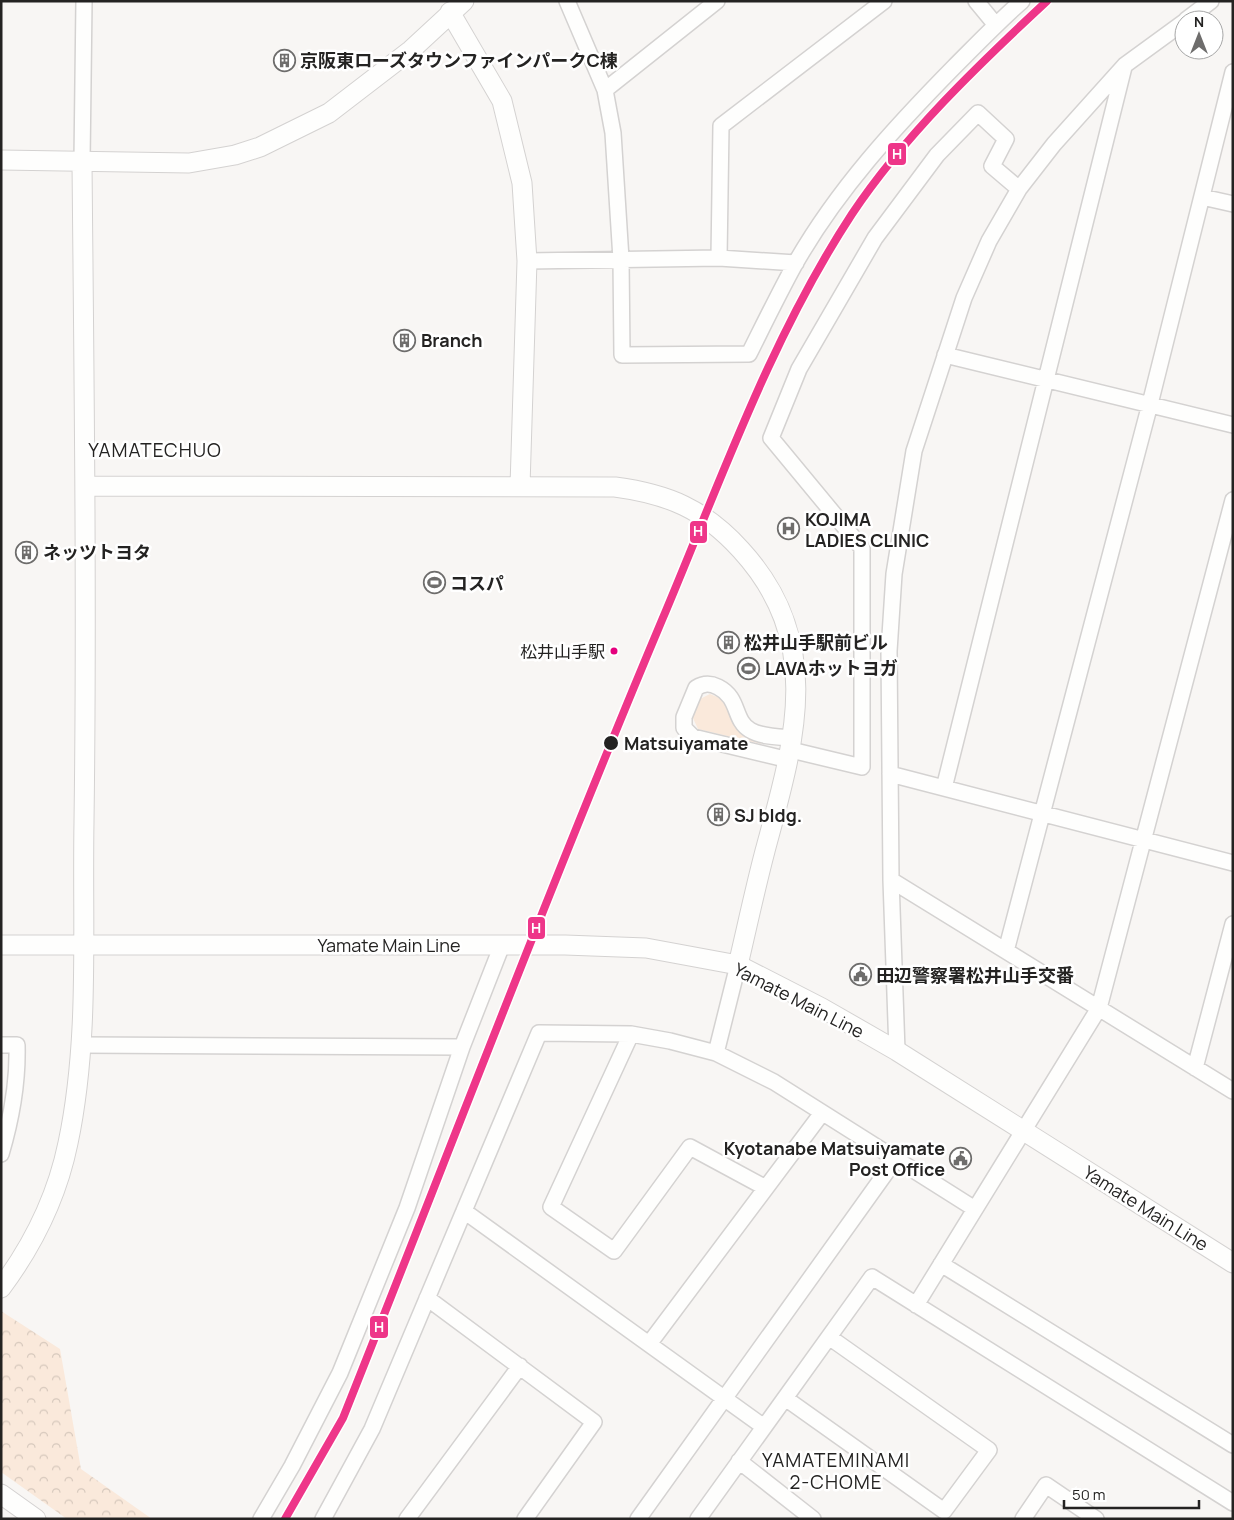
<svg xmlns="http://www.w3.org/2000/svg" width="1234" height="1520" viewBox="0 0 1234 1520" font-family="Manrope,'Noto Sans JP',sans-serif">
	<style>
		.park { fill: url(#park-crowns) }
		.garden { fill: #fae9db }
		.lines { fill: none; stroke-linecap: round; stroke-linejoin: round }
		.minor-casing { stroke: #d4d2d1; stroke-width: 18 }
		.tertiary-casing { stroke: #d4d2d1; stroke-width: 21 }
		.minor { stroke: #fefefd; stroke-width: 15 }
		.tertiary { stroke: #fefefd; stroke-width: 19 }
		.rail-1-casing { stroke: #fff; stroke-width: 11 }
		.rail-1 { stroke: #ee3689; stroke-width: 8 }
		.bus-dot { fill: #e5007d; stroke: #fff; stroke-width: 2 }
		.stop-dot { fill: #242322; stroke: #fff; stroke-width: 2 }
		.labels { text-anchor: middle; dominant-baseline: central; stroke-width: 5; stroke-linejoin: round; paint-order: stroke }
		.bus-label { font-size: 17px; fill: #242322; stroke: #fff; text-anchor: end }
		.poi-label { font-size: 18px; font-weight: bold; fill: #242322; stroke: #fff; text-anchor: start }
		.stop-label { font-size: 18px; font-weight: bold; fill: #242322; stroke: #fff; text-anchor: start }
		.street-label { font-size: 18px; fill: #242322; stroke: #fff }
		.neighbourhood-label { font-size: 19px; letter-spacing: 1px; fill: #242322; stroke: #fff }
		.line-badge { stroke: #fff; stroke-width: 2 }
		.badge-label { font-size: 14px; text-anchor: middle; font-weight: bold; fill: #fff }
	</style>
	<defs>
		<pattern id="park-crowns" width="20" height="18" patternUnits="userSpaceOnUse" patternTransform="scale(1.25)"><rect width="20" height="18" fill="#fae9db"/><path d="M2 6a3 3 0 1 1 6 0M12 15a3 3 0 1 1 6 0" fill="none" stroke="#d6c8bc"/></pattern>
	</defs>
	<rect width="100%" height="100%" fill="#f8f6f4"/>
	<!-- park -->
	<path class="park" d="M1,1311l59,38 21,120 71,50h-85l-66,-47z"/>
	<!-- garden -->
	<path class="garden" d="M710,694l12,5c16,23 4,31 37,41l2,4 -63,-15 -6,-13 6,-16z"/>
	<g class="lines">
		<defs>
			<path id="minor" d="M567,1l38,89 8,43 8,126 1,96 127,-1c15,-30 30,-61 46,-90 42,-74 100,-137 159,-197 23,-23 44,-45 68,-66
				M976,1l19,23
				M1186,20l25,-19
				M605,90l112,-89
				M82,161l2,-160
				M1202,197l31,7
				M719,258l2,-132 163,-125
				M527,261l192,-3 77,5
				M945,355l288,70
				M791,750l71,17v-219l-91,-110 28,-69 76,-131 62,-83 41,-42 28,26 -14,27 27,23
				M789,760l-96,-23 -9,-9v-11l12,-29c8,-5 14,-5 22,-1 22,11 15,33 32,43 11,7 30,7 43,8
				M890,774l343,89
				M944,788l180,-721
				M891,880l342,211
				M1006,951l144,-547 83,-332
				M631,1034l-80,173 63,44 76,-104 76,41
				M1,1045h16c1,38 -5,72 -16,109
				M81,1045l381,2
				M897,1051l-6,-171 -2,-229 5,-77 20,-123 50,-153 25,-57 30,-52 35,-45 71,-79 59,-43
				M716,1053l22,-88
				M1195,1068l38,-144
				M464,1211l300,216
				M941,1264l292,181
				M427,1298l167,124 -69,97
				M916,1305l183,-297 134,-508
				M649,1344l173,-231
				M785,1398l159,113 45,-61 -160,-113
				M739,1461l74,58
				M261,1519l31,-53 48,-93 67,-165 55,-161 40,-102
				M323,1519l49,-90 167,-396 92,1 39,7 46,12 58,29 201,127
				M407,1519l113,-153
				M638,1519l257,-359
				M698,1519l174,-242 361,226
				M1023,1519l23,-34 50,34"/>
			<path id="tertiary" d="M450,12l52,89 20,82 5,78 -7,225
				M1,160l188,3 46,-8 25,-8 69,-34 82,-63 53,-49
				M85,486l530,1c53,7 89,22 126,63 85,93 53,193 24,301 -10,38 -18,76 -27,114
				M1,945h564l81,3 92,17 84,43 75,43 336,212
				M1,1288c32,-43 56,-91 67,-145 22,-104 14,-214 16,-321 3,-220 0,-441 -2,-661
				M1,1494l35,25"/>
		</defs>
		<!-- minor casing -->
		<use href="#minor" class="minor-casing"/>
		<!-- tertiary casing -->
		<use href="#tertiary" class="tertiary-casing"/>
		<!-- minor -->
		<use href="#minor" class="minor"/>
		<!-- tertiary -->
		<use href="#tertiary" class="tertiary"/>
		<defs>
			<path id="rail-1" d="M285,1519l58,-101c106,-266 208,-534 319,-798 58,-137 108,-281 190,-406 52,-78 126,-149 195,-213"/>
		</defs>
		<!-- rail-1 casing -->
		<use href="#rail-1" class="rail-1-casing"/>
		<!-- rail-1 -->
		<use href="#rail-1" class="rail-1"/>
	</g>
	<!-- icons -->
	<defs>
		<symbol id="building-ring" viewBox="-11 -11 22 22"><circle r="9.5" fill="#fff" stroke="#6e6d6c" stroke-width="1.5"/><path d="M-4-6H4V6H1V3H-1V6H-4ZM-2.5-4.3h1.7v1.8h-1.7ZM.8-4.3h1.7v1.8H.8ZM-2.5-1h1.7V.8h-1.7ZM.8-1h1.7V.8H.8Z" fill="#6e6d6c"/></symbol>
		<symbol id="hospital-ring" viewBox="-11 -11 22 22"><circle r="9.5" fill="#fff" stroke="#6e6d6c" stroke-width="1.5"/><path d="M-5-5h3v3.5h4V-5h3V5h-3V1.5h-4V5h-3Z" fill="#6e6d6c"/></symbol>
		<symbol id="stadium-ring" viewBox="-11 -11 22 22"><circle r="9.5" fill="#fff" stroke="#6e6d6c" stroke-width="1.5"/><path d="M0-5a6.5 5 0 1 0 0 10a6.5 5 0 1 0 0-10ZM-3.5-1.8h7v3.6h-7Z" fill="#6e6d6c"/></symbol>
		<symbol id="civic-ring" viewBox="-11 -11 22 22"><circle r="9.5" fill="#fff" stroke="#6e6d6c" stroke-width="1.5"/><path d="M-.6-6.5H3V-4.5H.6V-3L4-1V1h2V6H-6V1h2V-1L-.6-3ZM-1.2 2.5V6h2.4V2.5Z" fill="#6e6d6c"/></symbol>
	</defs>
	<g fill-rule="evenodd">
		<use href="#building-ring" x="272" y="48" width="25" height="25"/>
		<use href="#building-ring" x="392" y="328" width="25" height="25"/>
		<use href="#hospital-ring" x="776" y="516" width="25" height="25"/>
		<use href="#building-ring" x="14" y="540" width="25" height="25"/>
		<use href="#stadium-ring" x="422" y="570" width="25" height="25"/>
		<use href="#building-ring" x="716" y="630" width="25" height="25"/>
		<use href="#stadium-ring" x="736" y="656" width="25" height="25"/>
		<use href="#building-ring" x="706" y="802" width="25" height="25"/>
		<use href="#civic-ring" x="848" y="962" width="25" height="25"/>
		<use href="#civic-ring" x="948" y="1146" width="25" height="25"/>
	</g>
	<!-- markers -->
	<circle class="bus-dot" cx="614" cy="651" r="4.5"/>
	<circle class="stop-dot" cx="611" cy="743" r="8"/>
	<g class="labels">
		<!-- bus labels -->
		<g class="bus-label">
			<text x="605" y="651">松井山手駅</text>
		</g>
		<!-- poi labels -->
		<g class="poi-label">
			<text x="300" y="60">京阪東ローズタウンファインパークC棟</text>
			<text x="421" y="340">Branch</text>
			<text x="805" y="519">KOJIMA<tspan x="805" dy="21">LADIES CLINIC</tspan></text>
			<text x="43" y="552">ネッツトヨタ</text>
			<text x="450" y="583">コスパ</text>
			<text x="744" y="642">松井山手駅前ビル</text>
			<text x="765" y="668">LAVAホットヨガ</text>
			<text x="734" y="815">SJ bldg.</text>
			<text x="876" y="975">田辺警察署松井山手交番</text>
			<text x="945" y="1148" text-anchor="end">Kyotanabe Matsuiyamate<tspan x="945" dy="21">Post Office</tspan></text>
		</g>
		<!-- stop labels -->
		<g class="stop-label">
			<text x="624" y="743">Matsuiyamate</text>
		</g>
		<!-- street labels -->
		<g class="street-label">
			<text x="389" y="945">Yamate Main Line</text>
			<text transform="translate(799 1000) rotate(27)">Yamate Main Line</text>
			<text transform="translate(1146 1208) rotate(32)">Yamate Main Line</text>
		</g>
		<!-- neighbourhood labels -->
		<g class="neighbourhood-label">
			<text x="155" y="450">YAMATECHUO</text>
			<text x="836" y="1460">YAMATEMINAMI<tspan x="836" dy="22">2-CHOME</tspan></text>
		</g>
	</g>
	<g class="line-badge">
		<rect x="887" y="142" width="20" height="24" rx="5" fill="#ee3689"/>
		<rect x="689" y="520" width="19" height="24" rx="5" fill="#ee3689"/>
		<rect x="527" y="916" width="19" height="24" rx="5" fill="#ee3689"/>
		<rect x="369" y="1315" width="20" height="24" rx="5" fill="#ee3689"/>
	</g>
	<g class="badge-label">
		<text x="897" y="159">H</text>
		<text x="698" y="536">H</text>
		<text x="536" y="933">H</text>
		<text x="379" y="1332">H</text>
	</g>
	<!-- border -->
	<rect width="1234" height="1520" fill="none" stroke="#242322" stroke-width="5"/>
	<!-- north arrow -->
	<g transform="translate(1199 35)"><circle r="24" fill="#ffffff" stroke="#a7a7a7"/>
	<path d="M0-4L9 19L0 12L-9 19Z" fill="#6e6d6c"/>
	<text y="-8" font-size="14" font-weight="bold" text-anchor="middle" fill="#242322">N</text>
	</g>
	<!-- scale -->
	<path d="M1064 1500v8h135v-8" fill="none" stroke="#242322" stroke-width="2.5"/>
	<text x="1072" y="1500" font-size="15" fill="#242322" stroke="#ffffff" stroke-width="4" paint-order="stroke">50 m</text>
</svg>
